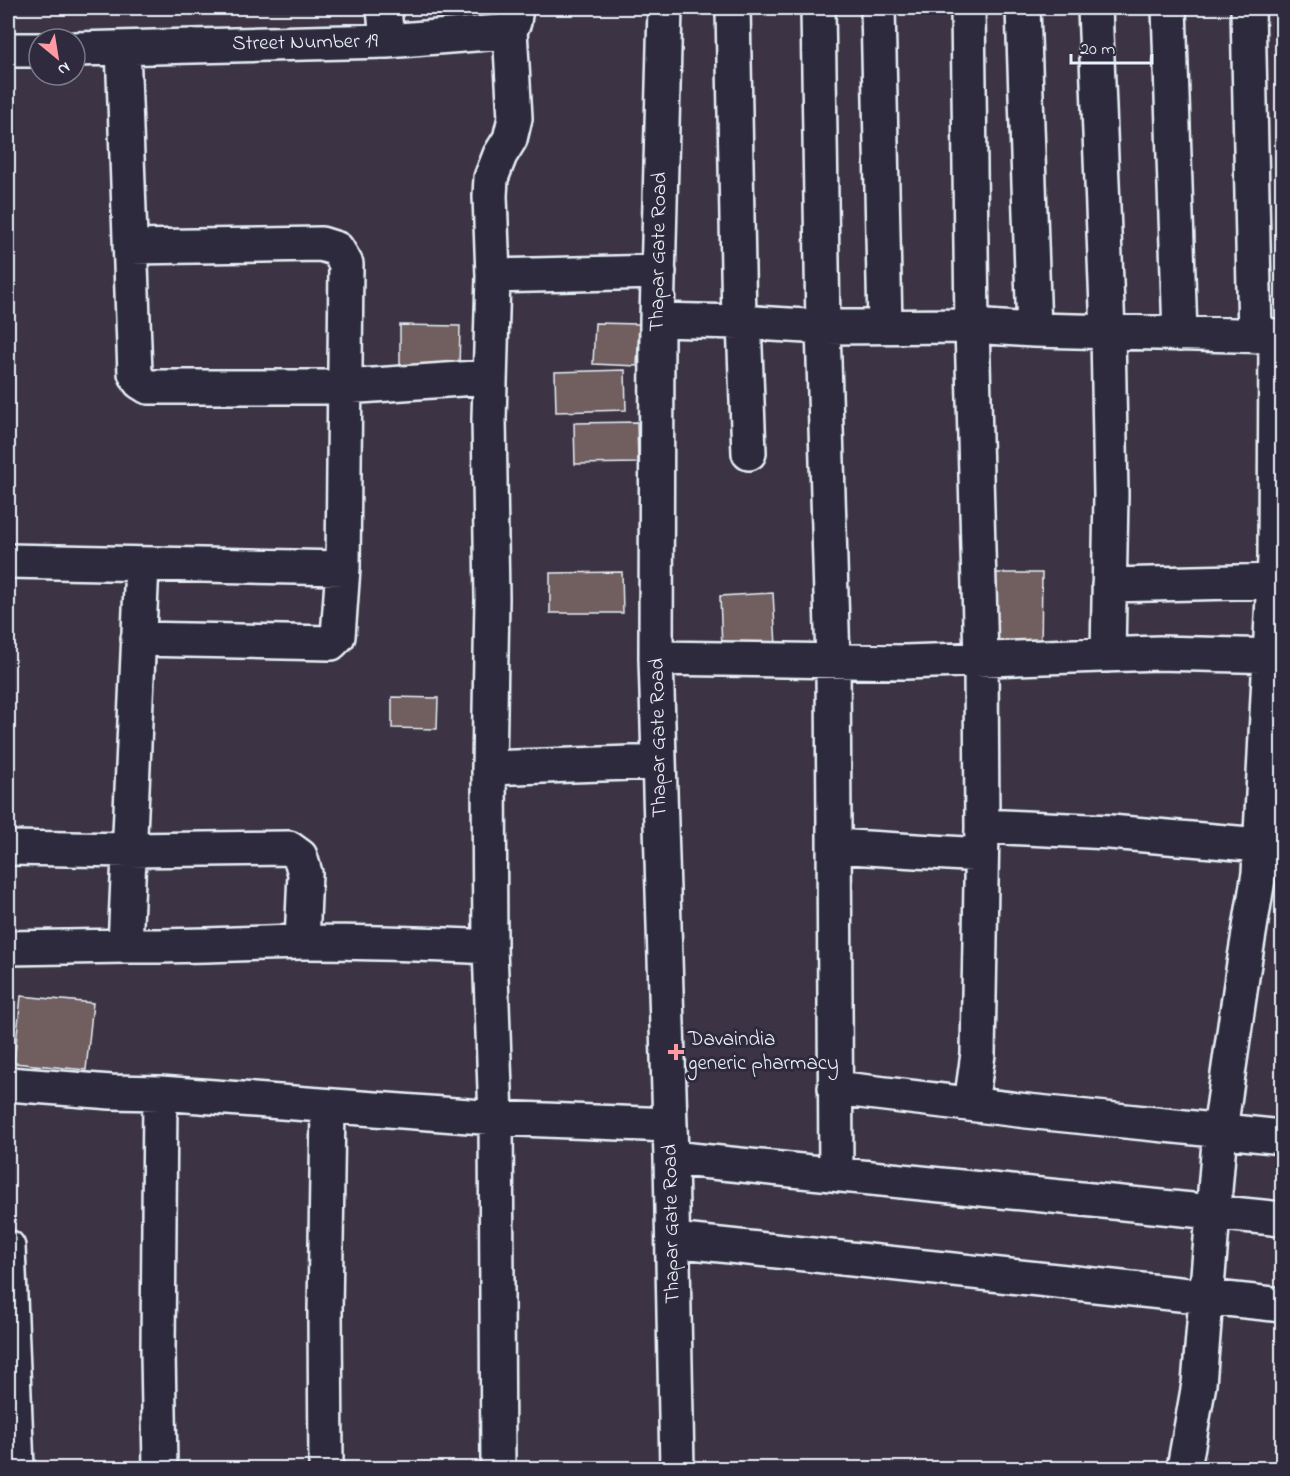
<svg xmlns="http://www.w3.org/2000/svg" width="1290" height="1476" viewBox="0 0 1290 1476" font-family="'Indie Flower',sans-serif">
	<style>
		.building { fill: #715e5e; stroke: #e8f1f8; stroke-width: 1.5 }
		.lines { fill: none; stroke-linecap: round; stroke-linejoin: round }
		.minor-casing { stroke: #e8f1f8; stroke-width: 38 }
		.minor { stroke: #2f2a3d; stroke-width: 33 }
		.poi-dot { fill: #ff9aa2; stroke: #2f2a3d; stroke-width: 2 }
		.labels { text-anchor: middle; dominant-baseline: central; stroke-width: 6; stroke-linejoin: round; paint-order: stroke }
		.street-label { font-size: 21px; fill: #e8f1f8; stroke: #2f2a3d }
		.poi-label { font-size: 21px; fill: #e8f1f8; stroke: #2f2a3d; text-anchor: start }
	</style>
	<rect width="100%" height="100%" fill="#3c3444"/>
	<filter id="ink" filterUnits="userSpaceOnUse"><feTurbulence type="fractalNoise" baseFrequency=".0167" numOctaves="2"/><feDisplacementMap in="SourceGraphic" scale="12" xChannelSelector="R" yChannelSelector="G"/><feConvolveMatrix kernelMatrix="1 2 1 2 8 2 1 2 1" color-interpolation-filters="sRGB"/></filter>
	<g filter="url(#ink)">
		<!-- building -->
		<path class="building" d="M595,323l44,1 -2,42 -44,-2z
			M400,325l60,1 -1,44h-59z
			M625,370l1,40 -70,2 -1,-40z
			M637,422l1,41 -63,1 -1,-41z
			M622,572l1,41h-73v-40z
			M985,573h57l-1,79 -57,-1z
			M773,593l3,53 -54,2 -2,-52z
			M392,697l46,1 -1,31 -45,-1z
			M21,996l72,7 -7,67 -72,-7z"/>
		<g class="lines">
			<defs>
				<path id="minor" d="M384,8l3,33
					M665,8l-8,312 -1,338 15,500 6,310
					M733,8l6,314
					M818,8l5,319 10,335 3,511
					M878,8l7,318
					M968,8l4,318 9,334 1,166 -4,228 -7,50
					M1023,8l11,322
					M1095,8l13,324 3,163 -3,160
					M1169,8l11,326
					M1248,8l7,328
					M123,48l12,325 5,9 8,5h197l145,-10
					M75,49l312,-8 113,-9 10,-2 4,-8 2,-14
					M8,50h31
					M493,276l166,-4
					M657,320l82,2 84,5 149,-1 62,4 248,6
					M744,323l5,130
					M8,561l335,7 3,-304 -9,-15 -16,-5 -191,3
					M142,565l-17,381c59,1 118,-3 178,-4 62,0 125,2 187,5
					M1109,585l173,-4
					M138,639l193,4 7,-7 5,-68
					M656,658l249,4 254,-9 123,3
					M489,768l170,-6
					M982,826l128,6 150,13
					M834,846l147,9
					M8,848l122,2 159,-2 11,8 5,17 -3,69
					M8,948l117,-2
					M8,1084l103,8 49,1 336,25 174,7
					M835,1088l192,23 255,26
					M160,1093l-2,259 2,116
					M671,1158l611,61
					M673,1240l609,65
					M8,1247l9,221
					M326,1468l-1,-155 3,-207
					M498,1468l-2,-350 -6,-171 -1,-179 3,-170 -3,-179 4,-143 -3,-80 1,-18 9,-23 10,-16 5,-21 -5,-88
					M1184,1468l15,-84 21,-254 23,-160 16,-97 16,-315 1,-222"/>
			</defs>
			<!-- minor casing -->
			<use href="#minor" class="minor-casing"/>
			<!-- minor -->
			<use href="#minor" class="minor"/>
		</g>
	</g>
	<!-- markers -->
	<path class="poi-dot" d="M673 1043h6v6h6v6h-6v6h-6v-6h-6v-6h6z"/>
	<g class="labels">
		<!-- street labels -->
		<g class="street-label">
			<text transform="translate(305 43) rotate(-1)">Street Number 19</text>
			<text transform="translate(659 252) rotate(-89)">Thapar Gate Road</text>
			<text transform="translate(659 738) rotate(-91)">Thapar Gate Road</text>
			<text transform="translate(672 1224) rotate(-91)">Thapar Gate Road</text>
		</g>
		<!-- poi labels -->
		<g class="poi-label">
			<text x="688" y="1040">Davaindia<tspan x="688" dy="24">generic pharmacy</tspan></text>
		</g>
	</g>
	<!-- margin -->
	<rect width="1290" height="1476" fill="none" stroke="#2f2a3d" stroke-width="30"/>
	<rect x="15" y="15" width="1260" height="1446" fill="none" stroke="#e8f1f8" stroke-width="2" filter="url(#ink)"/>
	<!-- north arrow -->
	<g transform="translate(57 57) rotate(150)"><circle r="28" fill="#2f2a3d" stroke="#797a88" stroke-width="1.5"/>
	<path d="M0-4.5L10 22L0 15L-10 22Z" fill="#ff9aa2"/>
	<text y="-9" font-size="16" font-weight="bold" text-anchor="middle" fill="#e8f1f8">N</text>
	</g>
	<!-- scale -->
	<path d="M1071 54v9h81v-9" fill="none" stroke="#e8f1f8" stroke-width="3"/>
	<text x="1080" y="54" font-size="18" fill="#e8f1f8" stroke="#2f2a3d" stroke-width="4.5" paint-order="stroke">20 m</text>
</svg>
